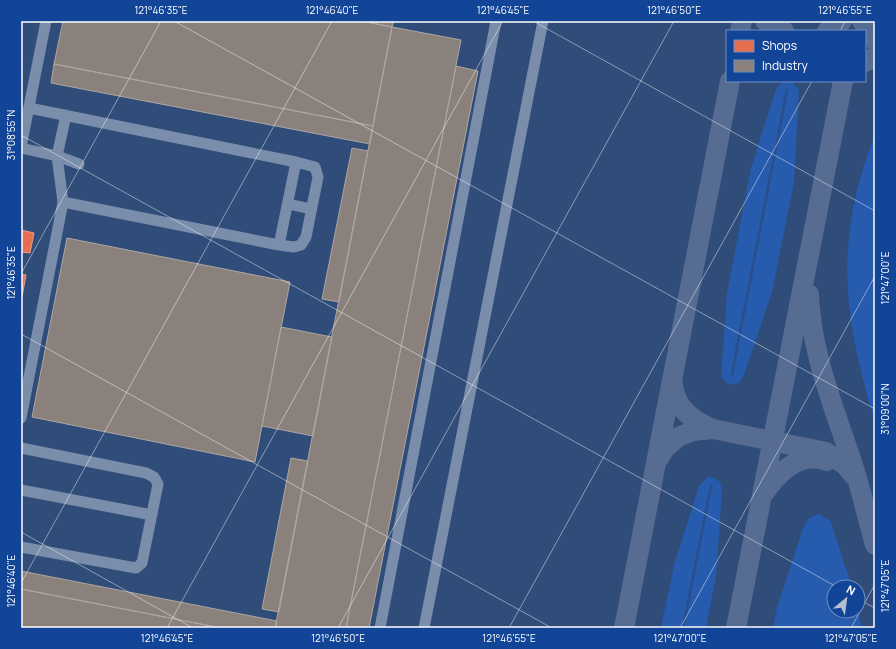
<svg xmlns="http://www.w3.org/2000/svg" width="896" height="649" viewBox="0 0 896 649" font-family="Manrope,sans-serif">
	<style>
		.green { fill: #265bae }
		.shops { fill: #e76f51; stroke: #ee9a85 }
		.industry { fill: #8a817c; stroke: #ada7a3 }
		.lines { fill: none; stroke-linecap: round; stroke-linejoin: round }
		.stream { stroke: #2a4e89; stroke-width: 2.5 }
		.taxiway { stroke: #566c92; stroke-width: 20 }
		.minor { stroke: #7a8dab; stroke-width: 11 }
		.ticks { fill: none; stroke: #fff; stroke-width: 1; stroke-opacity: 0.45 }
		.neatline { fill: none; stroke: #fff; stroke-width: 1.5 }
		.ticks-label { font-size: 10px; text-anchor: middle; fill: #fff }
	</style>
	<rect width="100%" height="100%" fill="#304c79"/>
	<!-- green -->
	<path class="green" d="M783,81h9l7,9 -5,92 -22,110 -28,83 -5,8c-8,3 -15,0 -18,-7l6,-83 24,-125 25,-79z
		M875,134v288c-25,-83 -39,-153 -16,-239 4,-16 11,-33 16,-49z
		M707,477l7,1 6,4 2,9 -6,86 -10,51h-45l13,-63 25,-79z
		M819,514l11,6 22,67h-18v24h24l4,17h-89l4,-20 26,-80 6,-10z"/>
	<!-- shops -->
	<path class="shops" d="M21,230l13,3 -4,20 -9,-1z
		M21,274l5,1 -4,22 -1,-1z"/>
	<!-- industry -->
	<path class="industry" d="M63,21h298l31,6 -19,99 -319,-62z
		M361,21h33l-2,6z
		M392,27l69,13 -115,588h-71z
		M54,64l319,62 -3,18 -319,-61z
		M456,66l22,5 -109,557h-23z
		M352,148l16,3 -29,151 -17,-3z
		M67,238l223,44 -35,180 -223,-45z
		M281,327l51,10 -19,99 -51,-10z
		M291,458l17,3 -29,151 -17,-3z
		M21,571l256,50 -2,7h-54l-200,-39z
		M21,589l200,39h-200z"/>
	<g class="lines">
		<!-- stream -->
		<path class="stream" d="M732,374l55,-284
			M683,628l28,-142"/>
		<!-- taxiway -->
		<path class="taxiway" d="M765,21l19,10
			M862,21l13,20
			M740,31l2,-10
			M827,31l15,-10
			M865,62l10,-5
			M809,294c2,59 25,113 43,168 9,27 15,55 23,83
			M673,383c1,24 20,38 40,46
			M658,460l7,-12 13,-11 15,-6 20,-2 113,23 19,13 9,11
			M765,492c14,-20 35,-41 62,-31
			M624,628l106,-547
			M736,628l107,-547"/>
		<!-- minor -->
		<path class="minor" d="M29,108l267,54 -17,83 -216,-43
			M21,147l25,-126
			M21,148l36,8 22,8
			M288,204l23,5
			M279,245l15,2 7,-2 5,-8 12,-60 -3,-10 -19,-5
			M21,418l42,-216 -6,-46 9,-41
			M21,448l125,25 8,4 4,7 -16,79 -6,5 -115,-21
			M21,490l131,25
			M380,628l116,-607
			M424,628l119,-607"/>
	</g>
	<!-- ticks -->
	<path class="ticks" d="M174,21l701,388M533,21l342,190M840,31l5,-10M21,135l816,452M21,274l140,-253M21,334l531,294M21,532l172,96M21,583l311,-562M858,599l17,9M167,628l336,-607M338,628l336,-607M509,628l303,-547M680,628l195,-352M851,628l24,-44"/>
	<!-- border -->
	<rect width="896" height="649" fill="none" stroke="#124597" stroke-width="44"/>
	<!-- legend -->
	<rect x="726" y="30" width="140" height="52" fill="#124597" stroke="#718fc1"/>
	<rect x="734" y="40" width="20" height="12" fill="#e76f51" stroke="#718fc1"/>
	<text x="762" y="50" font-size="12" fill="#ffffff">Shops</text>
	<rect x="734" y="60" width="20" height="12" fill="#8a817c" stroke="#718fc1"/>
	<text x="762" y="70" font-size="12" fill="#ffffff">Industry</text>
	<!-- north arrow -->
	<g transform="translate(846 599) rotate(29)"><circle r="19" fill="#124597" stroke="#718fc1"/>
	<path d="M0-3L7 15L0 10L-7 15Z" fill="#b7c0d0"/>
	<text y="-6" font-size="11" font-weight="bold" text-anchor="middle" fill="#ffffff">N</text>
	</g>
	<rect x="22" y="22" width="852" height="605" class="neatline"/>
	<g class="ticks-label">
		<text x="161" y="14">121°46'35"E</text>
		<text x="332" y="14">121°46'40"E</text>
		<text x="503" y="14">121°46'45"E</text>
		<text x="674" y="14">121°46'50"E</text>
		<text x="845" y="14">121°46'55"E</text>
		<text transform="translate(11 135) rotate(-90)" y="4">31°08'55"N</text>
		<text transform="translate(11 273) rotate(-90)" y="4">121°46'35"E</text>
		<text transform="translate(885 278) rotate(-90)" y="4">121°47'00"E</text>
		<text transform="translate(885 409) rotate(-90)" y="4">31°09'00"N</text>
		<text transform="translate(11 581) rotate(-90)" y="4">121°46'40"E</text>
		<text transform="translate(885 586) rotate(-90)" y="4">121°47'05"E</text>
		<text x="167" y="642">121°46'45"E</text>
		<text x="338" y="642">121°46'50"E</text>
		<text x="509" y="642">121°46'55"E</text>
		<text x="680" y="642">121°47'00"E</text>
		<text x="851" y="642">121°47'05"E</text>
	</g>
</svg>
